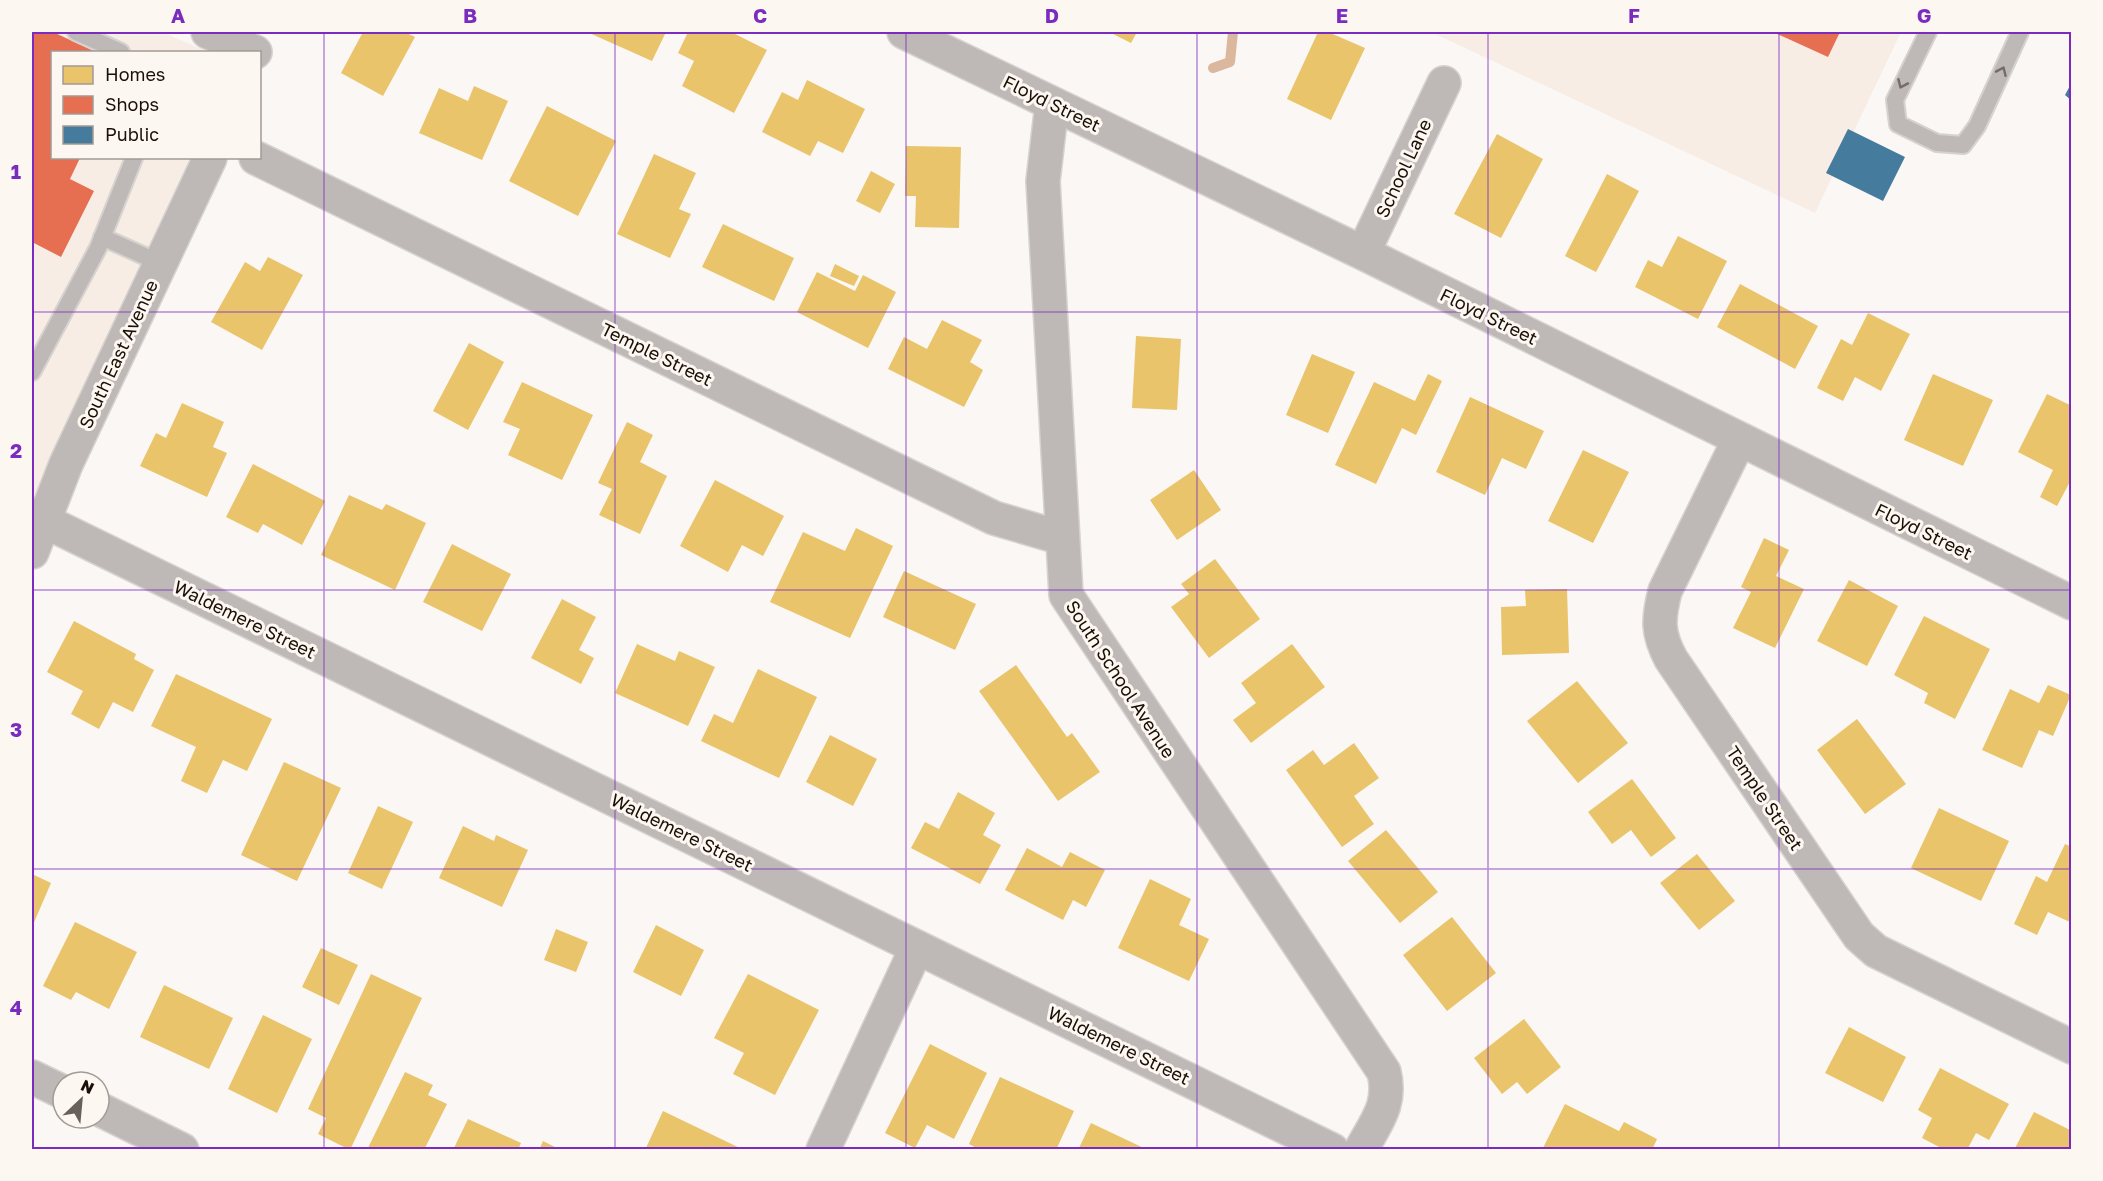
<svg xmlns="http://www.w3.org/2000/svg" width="2103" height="1181" viewBox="0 0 2103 1181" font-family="'Golos Text',sans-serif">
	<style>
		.built { fill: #f7ede5 }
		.homes { fill: #e9c46a }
		.shops { fill: #e76f51 }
		.public { fill: #457b9d }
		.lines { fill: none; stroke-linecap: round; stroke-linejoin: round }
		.stream { stroke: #dab79d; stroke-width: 10 }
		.lane-casing { stroke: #d5d2d0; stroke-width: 20 }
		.street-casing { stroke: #d5d2d0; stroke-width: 36 }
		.lane { stroke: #beb9b6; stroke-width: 16 }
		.street { stroke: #beb9b6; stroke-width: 33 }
		.oneway { stroke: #746c67 }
		.grid { fill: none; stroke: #7b2cbf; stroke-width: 1.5; stroke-opacity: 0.55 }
		.labels { text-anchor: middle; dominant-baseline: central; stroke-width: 6; stroke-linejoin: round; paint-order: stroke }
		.street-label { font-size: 18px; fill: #1a0f06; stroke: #fdf7f2 }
		.neatline { fill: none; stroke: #7b2cbf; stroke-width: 2 }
		.grid-label { font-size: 20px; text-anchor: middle; font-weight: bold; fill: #7b2cbf }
	</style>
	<rect width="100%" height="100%" fill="#faf7f5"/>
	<!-- built -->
	<path class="built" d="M32,32h130l46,20h-156v106h138l-139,299 -15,39 -4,-2z
		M1431,32h470l-86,181z"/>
	<!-- homes -->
	<path class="homes" d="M363,32h42l10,5 -32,59 -42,-23z
		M587,32h79l-14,29z
		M688,32h43l36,18 -33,63 -52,-27 12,-25 -16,-8z
		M1109,32h28l-6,11z
		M1318,32h10l37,16 -34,72 -44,-21z
		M807,80l58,29 -22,44 -25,-12 -8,15 -48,-24 20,-40 16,8z
		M474,86l34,15 -26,59 -63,-27 20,-45 29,13z
		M547,106l69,35 -38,75 -69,-35z
		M1497,134l46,25 -42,79 -47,-24z
		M906,146l55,1 -2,81 -44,-1 1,-31h-11z
		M654,154l42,19 -17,36 12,5 -21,44 -53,-24z
		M871,171l24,13 -15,29 -24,-12z
		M1607,174l32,17 -43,81 -31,-16z
		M723,224l71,34 -20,43 -72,-34z
		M1678,236l49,25 -29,58 -63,-32 13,-27 14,7z
		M268,257l35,18 -41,75 -51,-28 34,-60 15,9z
		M835,264l24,12 -5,10 -24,-10z
		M817,272l38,19 8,-16 33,17 -28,56 -71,-36z
		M1740,284l78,42 -23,43 -78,-42z
		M1868,313l42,21 -29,57 -26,-14 -12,24 -26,-13 24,-49 11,6z
		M942,320l40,20 -12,22 13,8 -19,37 -76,-38 16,-32 23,12z
		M1136,336l45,3 -4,71 -45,-2z
		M469,343l35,19 -36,68 -35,-19z
		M1312,354l43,18 -27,61 -42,-18z
		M1428,374l14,7 -26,54 -14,-7 -26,56 -41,-19 39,-83 41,19z
		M1933,374l60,26 -30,66 -59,-26z
		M522,382l71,33 -31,65 -54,-25 12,-26 -17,-7z
		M2047,394l25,12v36l-2,4 2,1v31l-15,28 -17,-9 13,-27 -35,-18z
		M1470,397l74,34 -18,38 -24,-11 -17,37 -49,-23z
		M182,403l42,19 -11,25 14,6 -20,44 -67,-31 16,-33 10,5z
		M627,422l26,13 -13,27 27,14 -27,58 -41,-19 13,-26 -14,-6z
		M1583,450l46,22 -36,71 -45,-22z
		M253,464l72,37 -23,44 -39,-21 -5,9 -32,-16z
		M1194,470l27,40 -44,30 -27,-40z
		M715,480l69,36 -21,40 -21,-11 -14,27 -48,-26z
		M349,495l33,15 4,-6 40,19 -31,67 -74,-35z
		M856,528l37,18 -43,92 -80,-36 33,-70 42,19z
		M1764,538l25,12 -13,26 28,13 -29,59 -42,-20 18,-36 -10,-5z
		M452,544l59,30 -29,57 -59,-29z
		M1215,559l45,60 -51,39 -38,-51 18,-13 -8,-10z
		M904,571l72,33 -21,46 -72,-33z
		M1849,580l49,26 -31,60 -50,-25z
		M1567,589l2,64 -67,2 -1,-48 25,-1 -1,-16z
		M562,599l34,18 -17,33 15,8 -13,26 -50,-26z
		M1924,616l66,33 -35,70 -31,-16 4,-10 -34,-18z
		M74,621l62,33 -2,5 20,11 -21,42 -20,-10 -14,27 -28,-15 12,-23 -36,-19z
		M637,644l38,17 4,-10 36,16 -27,59 -73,-33z
		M1292,644l33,43 -74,56 -18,-23 23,-17 -15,-20z
		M1016,665l51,72 5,-4 28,39 -42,29 -79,-110z
		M758,669l59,28 -38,81 -78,-37 13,-27 19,9z
		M176,674l96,45 -25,52 -24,-11 -16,33 -26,-12 15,-34 -45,-21z
		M1577,681l51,62 -50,40 -51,-62z
		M2048,685l23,10 -18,41 -14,-6 -17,38 -40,-18 28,-61 29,14z
		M1857,719l49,65 -41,30 -48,-64z
		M830,735l47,24 -24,47 -47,-24z
		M1354,743l25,35 -25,18 20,28 -32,23 -56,-77 27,-20 11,15z
		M284,762l57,26 -44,93 -56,-26z
		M1632,779l44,59 -25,19 -20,-27 -19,14 -24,-32z
		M958,792l37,21 -12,22 18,10 -21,39 -69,-36 14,-26 14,7z
		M378,806l35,16 -31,67 -34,-16z
		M1939,808l70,33 -28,60 -70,-33z
		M463,826l31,15 2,-6 32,15 -26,57 -63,-29z
		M1386,830l52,62 -38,31 -52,-62z
		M2065,844l7,3v76l-24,-11 -11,23 -23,-11 22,-48 11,6z
		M1027,848l35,19 8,-15 35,18 -19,37 -13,-7 -10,20 -58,-30z
		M1697,854l38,47 -36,29 -39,-47z
		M32,874l19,9 -19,44z
		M1150,879l41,20 -12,26 30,14 -20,42 -71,-33z
		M1452,917l44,56 -49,38 -44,-56z
		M75,922l62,30 -28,57 -33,-17 -5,8 -28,-14z
		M656,925l48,25 -23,46 -48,-24z
		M556,929l32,13 -12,30 -32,-12z
		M321,948l37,17 -19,40 -37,-18z
		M371,974l51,24 -72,152 -32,-16 8,-16 -18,-9z
		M748,974l71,36 -44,85 -42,-21 11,-21 -30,-15z
		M164,985l69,33 -24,51 -69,-32z
		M263,1015l49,24 -35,74 -49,-24z
		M1524,1019l37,48 -34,27 -10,-12 -15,12 -28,-36z
		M1849,1027l57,30 -23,45 -58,-29z
		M930,1044l57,29 -33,66 -27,-14 -12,23 -30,-15z
		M1940,1068l69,36 -20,36 -13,-7 -9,17h-22l-23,-12 10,-20 -14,-8z
		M405,1072l28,13 -5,10 19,9 -23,46h-57z
		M1000,1077l74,34 -18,39h-76l-11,-6z
		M1565,1104l54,27 5,-9 33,17 -5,11h-110z
		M663,1111l81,39h-99z
		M2034,1112l38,19v19h-58z
		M468,1119l53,24 -3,7h-65z
		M1091,1123l57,27h-70z
		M543,1141l18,9h-22z"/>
	<!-- shops -->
	<path class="shops" d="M35,32h18l43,20h-44v106h28l-10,21 24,12 -33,66 -29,-15v-203z
		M1773,32h67l-12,25z"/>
	<!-- public -->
	<path class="public" d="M2072,82v19l-7,-6z
		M1848,129l57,28 -22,44 -57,-28z"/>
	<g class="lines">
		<!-- stream -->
		<path class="stream" d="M1213,68l17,-6 3,-30"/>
		<defs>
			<path id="lane" d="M76,32l45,20
				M1928,32l-33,68 3,24 39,19 26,2 14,-19 43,-94
				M102,237l58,26
				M32,372l66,-124 36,-90"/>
			<path id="street" d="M208,32l47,20
				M904,32l459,221 709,350
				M1052,104l-9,77 23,414 318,477c8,33 -8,50 -23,78
				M256,158l738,360 68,20
				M1363,253l81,-170
				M1739,440l-74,151c-7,28 -8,42 6,68l188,277 17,15 196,96
				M32,515l1300,635
				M32,552l34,-88 144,-306
				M32,1077l31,15
				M99,1109l83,41
				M823,1150l94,-203"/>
		</defs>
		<!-- lane casing -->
		<use href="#lane" class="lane-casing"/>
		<!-- street casing -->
		<use href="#street" class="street-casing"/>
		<!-- lane -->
		<use href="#lane" class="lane"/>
		<!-- street -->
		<use href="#street" class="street"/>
	</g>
	<!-- one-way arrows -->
	<defs><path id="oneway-chevron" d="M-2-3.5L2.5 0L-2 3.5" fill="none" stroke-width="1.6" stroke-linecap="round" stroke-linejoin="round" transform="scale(1.5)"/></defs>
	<g class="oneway">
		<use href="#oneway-chevron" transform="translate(2002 71) rotate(-66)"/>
		<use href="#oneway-chevron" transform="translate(1902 84) rotate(114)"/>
	</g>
	<!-- grid -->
	<path class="grid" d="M324,32v1118M615,32v1118M906,32v1118M1197,32v1118M1488,32v1118M1779,32v1118M32,312h2040M32,590h2040M32,869h2040"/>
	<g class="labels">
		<!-- street labels -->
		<g class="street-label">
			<text transform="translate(1052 103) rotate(26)">Floyd Street</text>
			<text transform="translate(1403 168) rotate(-65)">School Lane</text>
			<text transform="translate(1489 316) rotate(26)">Floyd Street</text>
			<text transform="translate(118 354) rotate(-65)">South East Avenue</text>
			<text transform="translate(657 354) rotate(26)">Temple Street</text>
			<text transform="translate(1924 531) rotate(26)">Floyd Street</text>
			<text transform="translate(245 619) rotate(26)">Waldemere Street</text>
			<text transform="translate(1121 679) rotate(57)">South School Avenue</text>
			<text transform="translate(1765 798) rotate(56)">Temple Street</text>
			<text transform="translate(682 832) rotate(26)">Waldemere Street</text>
			<text transform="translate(1119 1045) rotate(26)">Waldemere Street</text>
		</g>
	</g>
	<!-- border -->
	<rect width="2103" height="1181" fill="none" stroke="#fdf7f2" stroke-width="66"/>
	<!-- legend -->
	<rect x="51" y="51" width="210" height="108" fill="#fdf7f2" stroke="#a29a94" stroke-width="1.5"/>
	<rect x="63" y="66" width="30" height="18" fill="#e9c46a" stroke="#a29a94" stroke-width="1.5"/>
	<text x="105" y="81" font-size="18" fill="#1a0f06">Homes</text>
	<rect x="63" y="96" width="30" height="18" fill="#e76f51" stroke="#a29a94" stroke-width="1.5"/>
	<text x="105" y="111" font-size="18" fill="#1a0f06">Shops</text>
	<rect x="63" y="126" width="30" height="18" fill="#457b9d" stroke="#a29a94" stroke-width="1.5"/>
	<text x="105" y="141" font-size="18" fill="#1a0f06">Public</text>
	<!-- north arrow -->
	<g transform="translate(81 1100) rotate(26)"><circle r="28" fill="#fdf7f2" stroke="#a29a94" stroke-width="1.5"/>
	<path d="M0-4.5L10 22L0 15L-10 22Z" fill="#68605a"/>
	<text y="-9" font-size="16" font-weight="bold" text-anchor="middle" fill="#1a0f06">N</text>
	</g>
	<rect x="33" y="33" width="2037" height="1115" class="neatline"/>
	<g class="grid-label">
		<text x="178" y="23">A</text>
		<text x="470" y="23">B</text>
		<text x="760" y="23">C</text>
		<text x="1052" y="23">D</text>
		<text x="1342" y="23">E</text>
		<text x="1634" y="23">F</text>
		<text x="1924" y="23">G</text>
		<text x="16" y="179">1</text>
		<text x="16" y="458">2</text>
		<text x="16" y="737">3</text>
		<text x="16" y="1015">4</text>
	</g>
</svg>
